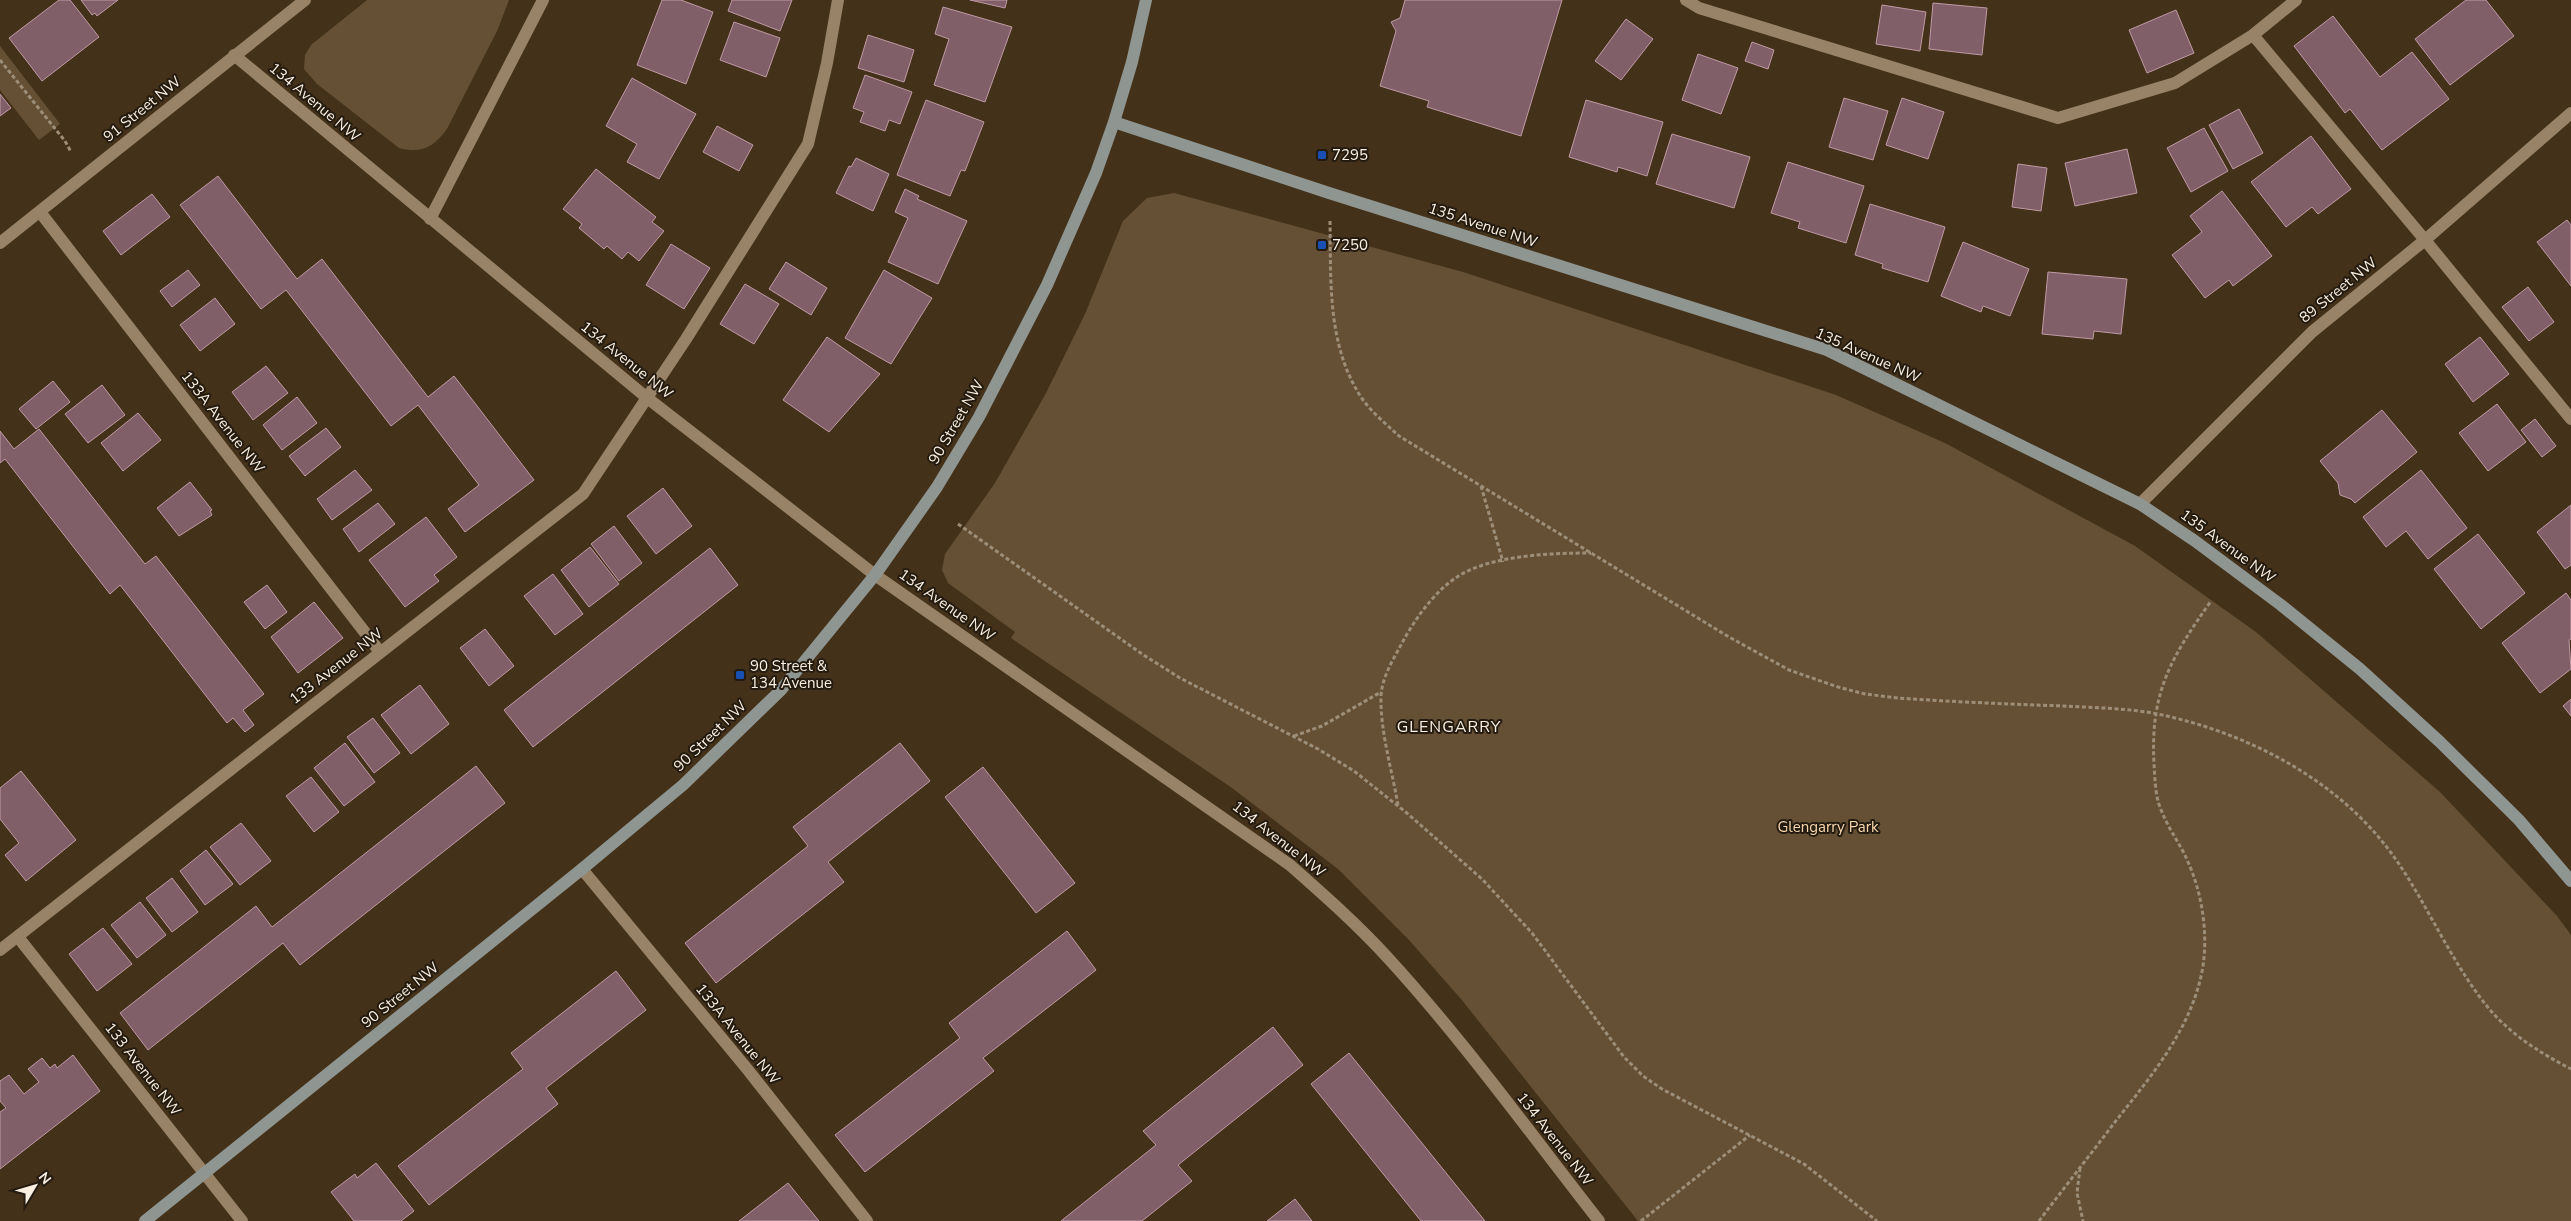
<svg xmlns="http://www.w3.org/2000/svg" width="2571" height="1221" viewBox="0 0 2571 1221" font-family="'Nunito Sans',sans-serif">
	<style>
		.green { fill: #665035 }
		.building { fill: #805f69; stroke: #bf9aa5 }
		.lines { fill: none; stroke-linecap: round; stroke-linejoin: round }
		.path { stroke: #9d8e7a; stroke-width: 3; stroke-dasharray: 4 2.5; stroke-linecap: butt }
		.lane { stroke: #988368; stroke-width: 12 }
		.street { stroke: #988368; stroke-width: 12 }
		.secondary { stroke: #8f9691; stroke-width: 12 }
		.transit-dot { fill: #1a4fb4; stroke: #231b10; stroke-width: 2 }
		.labels { text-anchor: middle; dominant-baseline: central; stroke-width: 4; stroke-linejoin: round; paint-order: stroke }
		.street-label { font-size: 15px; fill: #fbefe0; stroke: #231b10 }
		.poi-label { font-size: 15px; fill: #fbefe0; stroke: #231b10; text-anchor: start }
		.park-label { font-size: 15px; fill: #f9d7ae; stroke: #231b10 }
		.neighbourhood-label { font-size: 16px; letter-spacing: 1px; fill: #fbefe0; stroke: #231b10 }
	</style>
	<rect width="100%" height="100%" fill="#443119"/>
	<!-- green -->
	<path class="green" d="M367,0h142l-11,29 -51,100c-13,18 -26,25 -48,19l-82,-64 -13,-15 1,-14 6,-10z
		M0,46l60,78 -21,16 -39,-50z
		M1174,193l289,79 373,123 109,48 190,103 121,86 184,160 117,124 14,19v286h-933l-177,-222 -52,-59 -71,-71 -106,-81 -221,-150 4,-6 -67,-49 -6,-13 3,-16 50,-71 50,-88 40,-81 38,-93 24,-23z"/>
	<!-- building -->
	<path class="building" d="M59,0h11l29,37 -57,44 -33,-43z
		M81,0h37l-21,16 -2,-3 -3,2z
		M662,0h19l32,12 -27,72 -49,-19z
		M732,0h60l-12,31 -52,-20z
		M970,0h37l-2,8z
		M1405,0h157l-41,136 -94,-29 2,-6 -49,-15 16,-55 -5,-9 9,-4z
		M2466,0h20l28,36 -64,49 -35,-46z
		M1933,3l54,5 -5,47 -53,-6z
		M1882,5l44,7 -6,39 -44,-7z
		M943,7l69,20 -27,75 -51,-17 15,-46 -14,-5z
		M2176,10l18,43 -47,20 -18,-43z
		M2333,16l47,61 32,-25 37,47 -67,51 -32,-41 -5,4 -51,-67z
		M1626,19l27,20 -32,41 -26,-19z
		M734,22l46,16 -14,39 -46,-17z
		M868,35l46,15 -10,32 -46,-14z
		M1752,42l22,8 -6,19 -23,-8z
		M1698,54l40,14 -17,46 -39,-14z
		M865,75l47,17 -12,32 -11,-4 -4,11 -25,-9 4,-10 -11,-4z
		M632,78l64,36 -37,65 -32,-17 10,-18 -31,-18z
		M0,94l11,14 -11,8z
		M1844,98l44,13 -15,49 -44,-13z
		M1902,98l42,14 -16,47 -42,-14z
		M926,100l58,22 -19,49 -4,-1 -11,26 -53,-21z
		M1586,100l77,22 -16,54 -29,-9 -1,5 -48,-15z
		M2239,109l24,44 -30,16 -24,-44z
		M717,126l36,19 -14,26 -36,-19z
		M2204,128l24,43 -37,21 -24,-44z
		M1672,134l78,23 -16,51 -78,-24z
		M2311,136l40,53 -33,25 -6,-7 -26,20 -35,-45z
		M2127,149l10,44 -62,13 -10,-43z
		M856,158l33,16 -16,37 -37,-18 13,-27 2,1z
		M1788,162l76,24 -18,57 -48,-15 2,-6 -29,-9z
		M2018,164l29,4 -6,43 -29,-4z
		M596,169l60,48 -4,5 12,9 -25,30 -11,-9 -6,7 -15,-13 -3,3 -25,-21 3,-4 -19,-15z
		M218,176l79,103 25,-20 106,138 26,-21 80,104 -69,52 -17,-23 31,-24 -61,-80 -27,21 -105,-136 -25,19 -81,-104z
		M905,189l14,7 -2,3 50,22 -29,63 -50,-22 20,-44 -13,-6z
		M2222,191l50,65 -39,30 -4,-6 -24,18 -33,-43 30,-23 -12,-16z
		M152,194l18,23 -49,38 -18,-24z
		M1870,204l75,23 -17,55 -46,-14 1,-4 -28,-9z
		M2567,220l4,5v61l-34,-44z
		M1963,242l66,27 -19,47 -27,-10 -2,6 -40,-16z
		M671,244l39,24 -26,41 -38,-24z
		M786,262l41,26 -16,27 -42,-26z
		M188,270l12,15 -28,22 -12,-16z
		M884,270l48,28 -41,66 -46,-26z
		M2048,272l79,7 -6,55 -27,-3 -1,8 -51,-5z
		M745,284l34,20 -25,40 -34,-20z
		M2528,287l26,35 -25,19 -27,-34z
		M215,298l20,26 -35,27 -20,-26z
		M827,337l53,37 -51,58 -46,-32z
		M2480,337l29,37 -36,28 -28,-38z
		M266,366l22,27 -35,27 -21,-28z
		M53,381l17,21 -34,27 -17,-20z
		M102,385l23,30 -37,28 -23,-29z
		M297,397l20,26 -35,27 -19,-25z
		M2497,404l29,38 -38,29 -29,-38z
		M2382,410l35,42 -62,51 -4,-4 -11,-4 -2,-12 -18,-22z
		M138,413l23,27 -38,31 -22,-28z
		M2535,419l21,27 -14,11 -21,-27z
		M326,428l15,19 -36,29 -16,-20z
		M39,429l106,135 11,-8 108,138 -21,16 11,15 -9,7 -12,-14 -6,5 -107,-138 -10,9 -105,-135 -5,4v-32l14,18z
		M355,470l17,20 -40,30 -15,-21z
		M2421,470l46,58 -39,31 -22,-28 -20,16 -23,-30z
		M190,482l22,28 -2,1 2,4 -33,21 -22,-28z
		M663,488l29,38 -36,28 -29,-38z
		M378,503l17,21 -36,28 -16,-23z
		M2571,505v60l-6,4 -28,-37z
		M426,517l31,40 -23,18 5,6 -34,26 -36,-47z
		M614,526l28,37 -23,18 -28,-37z
		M2478,534l47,59 -44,36 -47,-60z
		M590,547l29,37 -30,23 -28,-37z
		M710,548l28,37 -205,162 -29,-37z
		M553,574l30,40 -28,21 -31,-39z
		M267,585l20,27 -22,17 -21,-27z
		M2566,593l5,7v39l-2,1 2,29 -31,24 -38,-50z
		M314,602l29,36 -45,35 -27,-36z
		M485,629l29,37 -25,20 -29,-38z
		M420,685l29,39 -38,30 -30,-39z
		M2571,699v17l-8,-10z
		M373,718l27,35 -26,20 -27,-36z
		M345,743l30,39 -31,24 -30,-38z
		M900,743l30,38 -102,81 16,20 -128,101 -31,-40 123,-97 -15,-19z
		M476,766l29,37 -205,162 -17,-22 -135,107 -28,-37 136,-107 16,21z
		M983,767l92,116 -39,30 -91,-116z
		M21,771l55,69 -50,41 -21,-26 14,-12 -19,-24v-31z
		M311,777l28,35 -25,20 -28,-36z
		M241,823l30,38 -31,24 -30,-38z
		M206,850l27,34 -28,21 -25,-34z
		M172,878l26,34 -26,20 -26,-34z
		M140,902l26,33 -29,23 -26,-33z
		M103,928l29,36 -35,27 -28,-37z
		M1067,931l29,39 -113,88 11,13 -129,101 -30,-37 125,-97 -11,-15z
		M616,971l30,39 -100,78 12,16 -129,101 -31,-39 125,-97 -12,-16z
		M1273,1027l30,38 -125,100 14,16 -50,40h-81l95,-76 -13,-14z
		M1349,1053l136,168h-64l-110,-137z
		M73,1055l27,36 -100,78v-57l6,-4 -6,-7v-20l9,-6 15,19 15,-12 -11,-13 14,-11 8,10 5,-4 2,4z
		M376,1163l38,48 -13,10h-47l-23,-29 24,-18 2,4z
		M788,1183l31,38h-80z
		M1295,1199l17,22h-45z"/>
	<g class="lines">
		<!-- path -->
		<path class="path" d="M0,60l65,81 6,11
			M1330,221c1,60 -3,124 31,176 10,15 25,27 38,39l330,201 60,33 49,17 27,7 33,4c55,4 111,6 166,8 33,2 70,2 103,10 90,21 179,69 232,148 31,46 56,105 92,147 22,25 51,43 80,58
			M1481,486l22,76
			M958,524l184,130 38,24 138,71 36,22 54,43 74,65 50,54 92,124 19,19 19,13 142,75 73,57
			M1294,736l28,-10 59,-34
			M1398,805c-6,-35 -18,-74 -17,-109 1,-19 12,-36 21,-53 13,-24 32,-51 55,-66 33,-22 95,-24 134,-24
			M2080,1168l-3,25 6,28
			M1641,1221l109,-86
			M2039,1221c25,-33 51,-66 76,-99 37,-47 78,-95 88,-156 5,-34 -1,-73 -15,-104 -7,-17 -19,-32 -26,-50 -7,-14 -7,-33 -8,-48 -4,-72 17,-106 57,-163"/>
		<!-- lane -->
		<path class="lane" d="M1686,0l13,8 359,110 117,-35 78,-48 43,-35
			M2253,35l172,205 146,179
			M40,212l340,440
			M582,869l166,201 119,151
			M0,950l583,-456 103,-155 122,-195 19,-81 11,-63"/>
		<!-- street -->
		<path class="street" d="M234,55l412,342 229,178 415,290c34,30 68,60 98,93 76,83 142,175 211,263
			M430,219l113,-219
			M0,243l305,-243
			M2140,504l172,-172 113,-92 146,-127
			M18,937l224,284"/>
		<!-- secondary -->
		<path class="secondary" d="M1114,122l215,71 498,157 313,154 55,37 86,64 79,64 80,73 79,78 52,61
			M145,1221l437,-352 101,-84 98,-95 94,-115 62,-88 42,-70 68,-132 49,-112 18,-51 18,-60 14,-62"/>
	</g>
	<!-- markers -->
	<g class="transit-dot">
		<rect x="1317" y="150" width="10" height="10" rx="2.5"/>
		<rect x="1317" y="240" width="10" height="10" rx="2.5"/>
		<rect x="735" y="670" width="10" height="10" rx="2.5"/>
	</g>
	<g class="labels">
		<!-- street labels -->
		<g class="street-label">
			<text transform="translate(315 102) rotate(40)">134 Avenue NW</text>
			<text transform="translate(142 109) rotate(-39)">91 Street NW</text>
			<text transform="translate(1483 225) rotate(18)">135 Avenue NW</text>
			<text transform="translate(2338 290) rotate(-39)">89 Street NW</text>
			<text transform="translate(1868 355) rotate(24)">135 Avenue NW</text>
			<text transform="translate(627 360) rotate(39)">134 Avenue NW</text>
			<text transform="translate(223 422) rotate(52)">133A Avenue NW</text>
			<text transform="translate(956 422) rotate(-60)">90 Street NW</text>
			<text transform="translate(2228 546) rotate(36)">135 Avenue NW</text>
			<text transform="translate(947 605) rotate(35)">134 Avenue NW</text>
			<text transform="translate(336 666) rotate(-38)">133 Avenue NW</text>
			<text transform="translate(710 736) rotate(-44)">90 Street NW</text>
			<text transform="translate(1279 839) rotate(38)">134 Avenue NW</text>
			<text transform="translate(400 995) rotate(-39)">90 Street NW</text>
			<text transform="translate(738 1034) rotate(51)">133A Avenue NW</text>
			<text transform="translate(143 1069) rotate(52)">133 Avenue NW</text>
			<text transform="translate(1555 1139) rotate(52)">134 Avenue NW</text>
		</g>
		<!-- poi labels -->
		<g class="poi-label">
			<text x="1332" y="155">7295</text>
			<text x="1332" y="245">7250</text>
			<text x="750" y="666">90 Street &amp;<tspan x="750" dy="17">134 Avenue</tspan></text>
		</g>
		<!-- park labels -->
		<g class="park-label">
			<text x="1828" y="827">Glengarry Park</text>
		</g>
		<!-- neighbourhood labels -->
		<g class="neighbourhood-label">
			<text x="1449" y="727">GLENGARRY</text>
		</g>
	</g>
	<!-- north arrow -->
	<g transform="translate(35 1186) rotate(52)" stroke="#231b10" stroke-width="4" paint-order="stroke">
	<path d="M0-4L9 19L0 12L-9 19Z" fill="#fbefe0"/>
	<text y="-8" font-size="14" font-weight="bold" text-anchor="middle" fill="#fbefe0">N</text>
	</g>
</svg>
